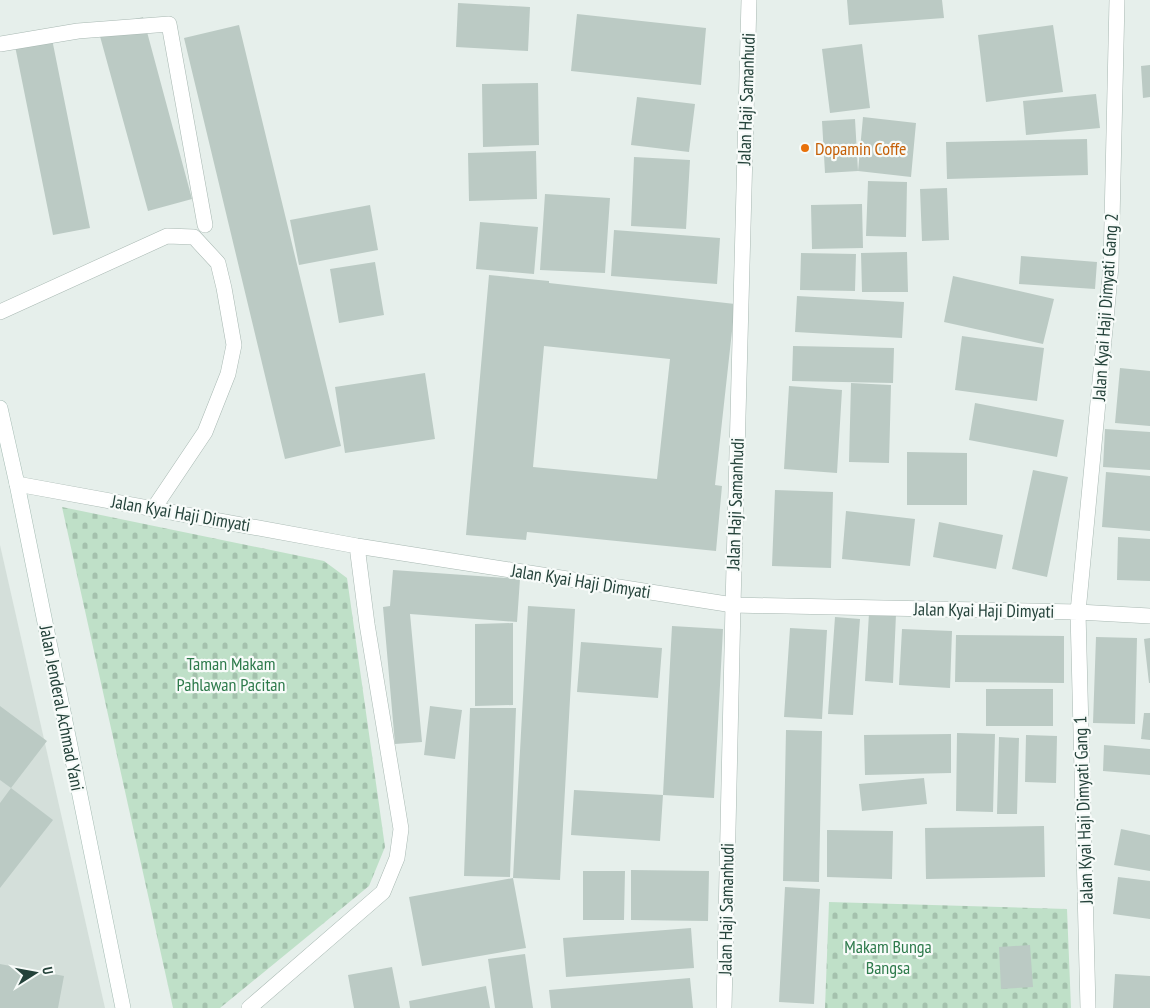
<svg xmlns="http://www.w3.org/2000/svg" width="1150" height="1008" viewBox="0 0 1150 1008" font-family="'PT Sans Narrow',sans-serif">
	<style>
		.built { fill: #d4dfda }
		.cemetery { fill: url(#cemetery-stones) }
		.building { fill: #bbcac4; fill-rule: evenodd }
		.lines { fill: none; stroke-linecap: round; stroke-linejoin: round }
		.service-casing { stroke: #a8b8b2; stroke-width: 16 }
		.minor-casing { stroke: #a8b8b2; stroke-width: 16 }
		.tertiary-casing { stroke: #a8b8b2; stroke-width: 16 }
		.secondary-casing { stroke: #a4bbb3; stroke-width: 16 }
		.service { stroke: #fff; stroke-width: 15 }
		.minor { stroke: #fff; stroke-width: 15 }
		.tertiary { stroke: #fff; stroke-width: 15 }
		.secondary { stroke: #fff; stroke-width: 15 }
		.food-dot { fill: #e8710a; stroke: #f7fbf9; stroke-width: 2 }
		.labels { text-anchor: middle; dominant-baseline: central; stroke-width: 4.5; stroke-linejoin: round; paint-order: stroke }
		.street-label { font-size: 18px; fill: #24423a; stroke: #f7fbf9 }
		.food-label { font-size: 18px; fill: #c56008; stroke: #f7fbf9; text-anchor: start }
		.park-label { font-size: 18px; fill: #2d7a4b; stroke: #f7fbf9 }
	</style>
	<defs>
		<pattern id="cemetery-stones" width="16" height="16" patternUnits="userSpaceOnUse" patternTransform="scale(1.25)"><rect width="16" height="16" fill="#bfe0c8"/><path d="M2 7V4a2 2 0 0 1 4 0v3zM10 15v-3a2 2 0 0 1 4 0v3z" fill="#a4c1ad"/></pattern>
	</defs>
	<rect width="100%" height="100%" fill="#e6efeb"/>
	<!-- built -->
	<path class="built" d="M0,545l105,463h-105z"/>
	<!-- cemetery -->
	<path class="cemetery" d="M62,507l262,54 23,17 38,269 -16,39 -149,122h-47z
		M829,902l238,7 4,99h-246z"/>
	<!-- building -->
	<path class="building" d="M847,0h95l2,18 -95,7z
		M458,3l72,4 -2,44 -72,-4z
		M577,14l129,14 -5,57 -130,-14z
		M143,17l49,182 -44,12 -50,-182z
		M239,25l102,421 -56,13 -101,-421z
		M1053,25l10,67 -77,10 -8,-67z
		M51,34l39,194 -37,7 -39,-194z
		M862,44l8,64 -40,5 -8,-64z
		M1150,65v32l-7,1 -2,-32z
		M538,83l1,62 -56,2 -1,-63z
		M1096,94l4,34 -74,7 -3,-34z
		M637,97l58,7 -6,48 -58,-7z
		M863,117l53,6 -5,54 -53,-6z
		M855,119l3,52 -33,2 -3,-52z
		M1087,139l1,36 -141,4 -1,-37z
		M536,151l1,48 -68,2 -1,-48z
		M634,157l56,3 -4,69 -55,-3z
		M868,181l39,1 -1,55 -40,-1z
		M947,188l2,52 -27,1 -2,-52z
		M545,194l65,4 -5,75 -65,-3z
		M862,204l1,44 -51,1 -1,-44z
		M370,205l8,45 -79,15 -9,-45z
		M480,222l58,5 -4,47 -58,-5z
		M614,230l106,8 -3,46 -106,-8z
		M907,252l1,40h-46l-1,-39z
		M801,253l55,1 -1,37 -55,-1z
		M1021,256l76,6 -2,27 -76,-5z
		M375,262l9,53 -45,8 -9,-54z
		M489,275l60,6v2l186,21 -20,181 7,1 -6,65 -189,-19 -1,8 -60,-5zM544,346l126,13 -13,120 -124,-12z
		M953,276l101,23 -11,45 -99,-22z
		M797,296l107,6 -2,36 -107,-6z
		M962,336l82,12 -7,53 -82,-11z
		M793,346l101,2 -1,35 -101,-2z
		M1120,368l30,3v55l-35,-3z
		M425,373l10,66 -90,14 -10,-66z
		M851,383l40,2 -2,78 -40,-1z
		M789,386l53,4 -5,83 -53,-4z
		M975,403l89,17 -7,37 -88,-17z
		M1105,429l45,3v38l-47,-3z
		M907,452l60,1v52h-60z
		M1033,470l35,7 -21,100 -35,-8z
		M1106,472l44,4v55l-48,-4z
		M775,490l58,2 -2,76 -59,-2z
		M846,511l69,8 -5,47 -68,-7z
		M939,522l64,13 -7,34 -63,-12z
		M1118,537l32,2v42l-33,-1z
		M393,570l127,9 -3,43 -107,-8 12,128 -27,2 -12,-137 7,-1z
		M528,606l47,3 -15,271 -47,-2z
		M869,613l27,1 -3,69 -28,-2z
		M835,617l25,2 -7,96 -25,-1z
		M513,623v82l-38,1v-82z
		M672,626l51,3 -9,169 -51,-3z
		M790,628l37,2 -5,89 -38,-2z
		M902,629l50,2 -2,57 -51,-3z
		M956,635l108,1v47l-109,-1z
		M1096,637l41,1 -2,86 -42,-1z
		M1150,638v45h-1l-5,-44z
		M581,642l81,6 -4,50 -81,-6z
		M986,689h67v37h-67z
		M0,706l47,35 -36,47 -11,-8z
		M430,706l32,4 -7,49 -31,-4z
		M470,708h46l-6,169 -46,-1z
		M1144,713h6v27l-9,-1z
		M786,730l36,1 -3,151 -36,-1z
		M957,733l38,1 -2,78 -37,-1z
		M951,734v39l-86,2 -1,-40z
		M1026,735l31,1 -1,47 -31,-1z
		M999,737l20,1 -2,76h-20z
		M1104,745l46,4v26l-47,-4z
		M924,778l3,26 -65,7 -3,-27z
		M11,788l42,32 -53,68v-85z
		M574,790l89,5 -3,46 -89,-6z
		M1044,826l1,51 -119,2 -1,-51z
		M1121,829l29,6v36l-36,-6z
		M827,830l66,1 -1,48 -65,-2z
		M631,870l78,1 -1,50 -77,-1z
		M583,871h42l-1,49h-41z
		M1118,877l32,4v38l-37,-5z
		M513,878l13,70 -104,18 -13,-69z
		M785,887l35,2 -6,115 -35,-2z
		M691,928l3,40 -128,9 -3,-39z
		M1030,945l3,42 -32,2 -2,-42z
		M525,954l8,54h-38l-7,-49z
		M0,964l64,12 -6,32h-58z
		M392,967l8,41h-46l-6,-33z
		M1115,974l35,2v32h-37z
		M690,978l3,30h-142l-2,-18z
		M486,986l4,22h-80l-1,-7z"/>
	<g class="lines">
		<defs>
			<path id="service" d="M0,312l167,-76 27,1 24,26 6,25 10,57 -6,29 -23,58 -51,76"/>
			<path id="minor" d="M0,44l78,-13 91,-7 36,201
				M17,484l340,62 376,59 345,7 72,4
				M249,1008l134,-116 14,-34 4,-29 -34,-205 -10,-78
				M1088,1008l-10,-396 33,-346 6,-266"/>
			<path id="tertiary" d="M724,1008l9,-403 16,-605"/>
			<path id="secondary" d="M0,408l17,76 106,524"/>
		</defs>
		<!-- service casing -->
		<use href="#service" class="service-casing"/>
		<!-- minor casing -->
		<use href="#minor" class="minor-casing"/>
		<!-- tertiary casing -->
		<use href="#tertiary" class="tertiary-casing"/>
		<!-- secondary casing -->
		<use href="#secondary" class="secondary-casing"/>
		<!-- service -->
		<use href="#service" class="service"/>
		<!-- minor -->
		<use href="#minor" class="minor"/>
		<!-- tertiary -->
		<use href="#tertiary" class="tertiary"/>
		<!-- secondary -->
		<use href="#secondary" class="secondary"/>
	</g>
	<!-- markers -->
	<circle class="food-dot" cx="805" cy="148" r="5"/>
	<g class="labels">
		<!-- street labels -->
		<g class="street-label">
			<text transform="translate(746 99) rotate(-88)">Jalan Haji Samanhudi</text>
			<text transform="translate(1105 307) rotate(-86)">Jalan Kyai Haji Dimyati Gang 2</text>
			<text transform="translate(735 504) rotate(-88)">Jalan Haji Samanhudi</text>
			<text transform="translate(181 513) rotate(10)">Jalan Kyai Haji Dimyati</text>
			<text transform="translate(581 581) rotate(9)">Jalan Kyai Haji Dimyati</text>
			<text transform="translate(984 610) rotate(1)">Jalan Kyai Haji Dimyati</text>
			<text transform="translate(62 708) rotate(79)">Jalan Jenderal Achmad Yani</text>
			<text transform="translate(1083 810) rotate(-92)">Jalan Kyai Haji Dimyati Gang 1</text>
			<text transform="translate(726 909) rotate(-89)">Jalan Haji Samanhudi</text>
		</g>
		<!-- food labels -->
		<g class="food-label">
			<text x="815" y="148">Dopamin Coffe</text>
		</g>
		<!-- park labels -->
		<g class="park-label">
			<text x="231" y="663">Taman Makam<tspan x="231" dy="21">Pahlawan Pacitan</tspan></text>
			<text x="888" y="946">Makam Bunga<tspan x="888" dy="21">Bangsa</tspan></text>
		</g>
	</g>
	<!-- north arrow -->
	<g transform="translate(35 973) rotate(79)" stroke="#f7fbf9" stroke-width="4" paint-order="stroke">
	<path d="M0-4L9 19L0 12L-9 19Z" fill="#24423a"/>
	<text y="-8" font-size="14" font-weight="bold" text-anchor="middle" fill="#24423a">U</text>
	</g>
</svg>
